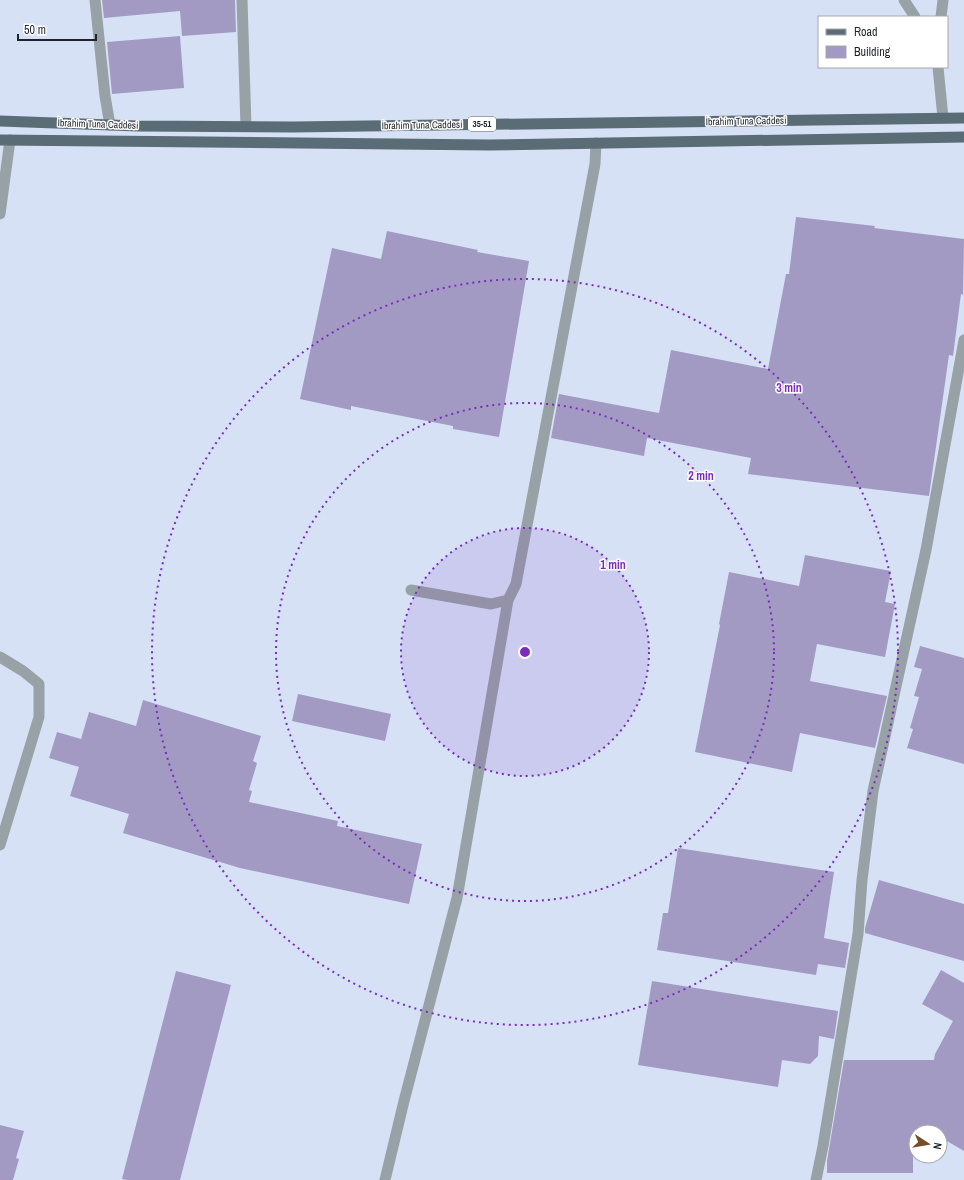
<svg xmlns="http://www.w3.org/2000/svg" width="964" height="1180" viewBox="0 0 964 1180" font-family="'Archivo Narrow',sans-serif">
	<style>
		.building { fill: #a39ac4 }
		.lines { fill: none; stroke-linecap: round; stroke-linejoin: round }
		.minor { stroke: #97a1a6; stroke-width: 11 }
		.tertiary { stroke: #97a1a6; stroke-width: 11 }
		.primary { stroke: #5a6c75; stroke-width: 11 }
		.ring { fill: none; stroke: #7b2cbf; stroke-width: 2; stroke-dasharray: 2 4 }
		.labels { text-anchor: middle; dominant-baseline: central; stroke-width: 3; stroke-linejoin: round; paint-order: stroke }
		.shield { fill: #fff; stroke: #62656a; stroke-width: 1 }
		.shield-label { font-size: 9px; font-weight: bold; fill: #1f232a }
		.street-label { font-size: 10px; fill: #1f232a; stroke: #fff }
		.centre { fill: #7b2cbf; stroke: #fff; stroke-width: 2 }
		.ring-label { font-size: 12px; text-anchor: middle; font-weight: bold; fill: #7b2cbf; stroke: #fff; stroke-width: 3; stroke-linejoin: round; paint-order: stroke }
	</style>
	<rect width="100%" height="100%" fill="#d6e1f6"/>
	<!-- building -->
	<path class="building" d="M102,0h133l1,32 -54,4 -2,-25 -76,7z
		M180,36l4,52 -72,6 -5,-52z
		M796,217l79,9 -1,2 90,11 -1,56 -2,-1 -8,62 -4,-1 -20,141 -181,-22 3,-16 -104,-20 -3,18 -93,-18 8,-44 100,19 12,-63 97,19 18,-95h3z
		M387,231l91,19 -1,2 52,9 -30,176 -46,-8v-3l-102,-20v4l-51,-11 32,-151 49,11z
		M805,555l86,16 -6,31 10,2 -10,53 -68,-13 -7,37 77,15 -12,52 -75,-15 -8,39 -97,-20 25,-127 -1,-1 10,-52 70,14z
		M920,646l44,12v106l-57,-16 6,-19 -3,-1 9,-31 -5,-1 8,-27 -8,-2z
		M298,694l93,20 -6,27 -93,-20z
		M143,700l118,36 -8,25 4,2 -8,27 3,1 -3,11 89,19 -1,5 85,18 -13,60 -169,-36 -117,-35 6,-19 -59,-18 9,-29 -30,-9 8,-26 24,7 8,-27 47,14z
		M678,848l156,24 -10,66 25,5 -4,25 -27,-4 -2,11 -159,-25 6,-37h5z
		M879,880l85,24v57l-99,-28v-5z
		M941,970l23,13v168l-24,-14v-5h-9l-11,-6 -1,6h-3v11h-3v30h-86v-12l17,-101h90l1,-6 18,-33 -31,-17z
		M176,971l55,14 -51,195h-53l-5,-1z
		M652,981l186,30 -4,28 -15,-3 -1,20 -8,8 -28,-4 -4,27 -140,-22z
		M0,1125l24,6 -8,27 3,1 -6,21h-13z"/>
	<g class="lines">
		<!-- minor -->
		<path class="minor" d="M411,590l80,14 17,-4 8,-16 79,-420 1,-21
			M385,1180l19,-79 53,-203 51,-298"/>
		<!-- tertiary -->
		<path class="tertiary" d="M95,0l10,96 5,29
			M242,0l4,126
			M904,0l11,17
			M941,17l2,-17
			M938,67l5,51
			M0,214l10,-74
			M0,657l23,14 16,13v33l-39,128
			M816,1180l7,-34 35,-212 4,-54 11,-89 53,-241 38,-210"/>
		<!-- primary -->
		<path class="primary" d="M0,121l138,5 156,1 670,-9
			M0,140l489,5 475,-8"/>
	</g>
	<!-- distance rings -->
	<circle cx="525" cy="652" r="124" fill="#7b2cbf" fill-opacity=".12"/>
	<g class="ring">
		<circle cx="525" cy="652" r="124"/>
		<circle cx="525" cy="652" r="249"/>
		<circle cx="525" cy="652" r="373"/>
	</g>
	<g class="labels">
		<!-- shield labels -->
		<rect class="shield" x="468" y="117" width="28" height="14" rx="3"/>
		<g class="shield-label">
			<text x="482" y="124">35-51</text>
		</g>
		<!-- street labels -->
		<g class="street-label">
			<text transform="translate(746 121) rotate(-1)">İbrahim Tuna Caddesi</text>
			<text transform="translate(98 124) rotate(2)">İbrahim Tuna Caddesi</text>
			<text transform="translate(422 125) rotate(-1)">İbrahim Tuna Caddesi</text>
		</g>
	</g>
	<circle cx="525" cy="652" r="6" class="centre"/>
	<g class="ring-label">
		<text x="789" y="392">3 min</text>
		<text x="701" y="480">2 min</text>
		<text x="613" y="569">1 min</text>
	</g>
	<!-- legend -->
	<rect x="818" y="16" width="130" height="52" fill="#ffffff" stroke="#a5a7aa"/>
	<rect x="826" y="29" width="20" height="6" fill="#5a6c75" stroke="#a5a7aa"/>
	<text x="854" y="36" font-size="12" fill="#1f232a">Road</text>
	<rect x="826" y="46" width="20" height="12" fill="#a39ac4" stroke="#a5a7aa"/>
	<text x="854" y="56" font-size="12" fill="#1f232a">Building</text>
	<!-- north arrow -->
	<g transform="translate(928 1144) rotate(102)"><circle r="19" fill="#ffffff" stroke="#a5a7aa"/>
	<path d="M0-3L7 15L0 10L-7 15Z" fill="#744e2a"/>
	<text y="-6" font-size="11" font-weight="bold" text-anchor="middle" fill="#1f232a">N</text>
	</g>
	<!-- scale -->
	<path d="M18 34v6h78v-6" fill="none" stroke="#1f232a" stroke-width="2"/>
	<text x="24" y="34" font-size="12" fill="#1f232a" stroke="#ffffff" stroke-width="3" paint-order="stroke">50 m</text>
</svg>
